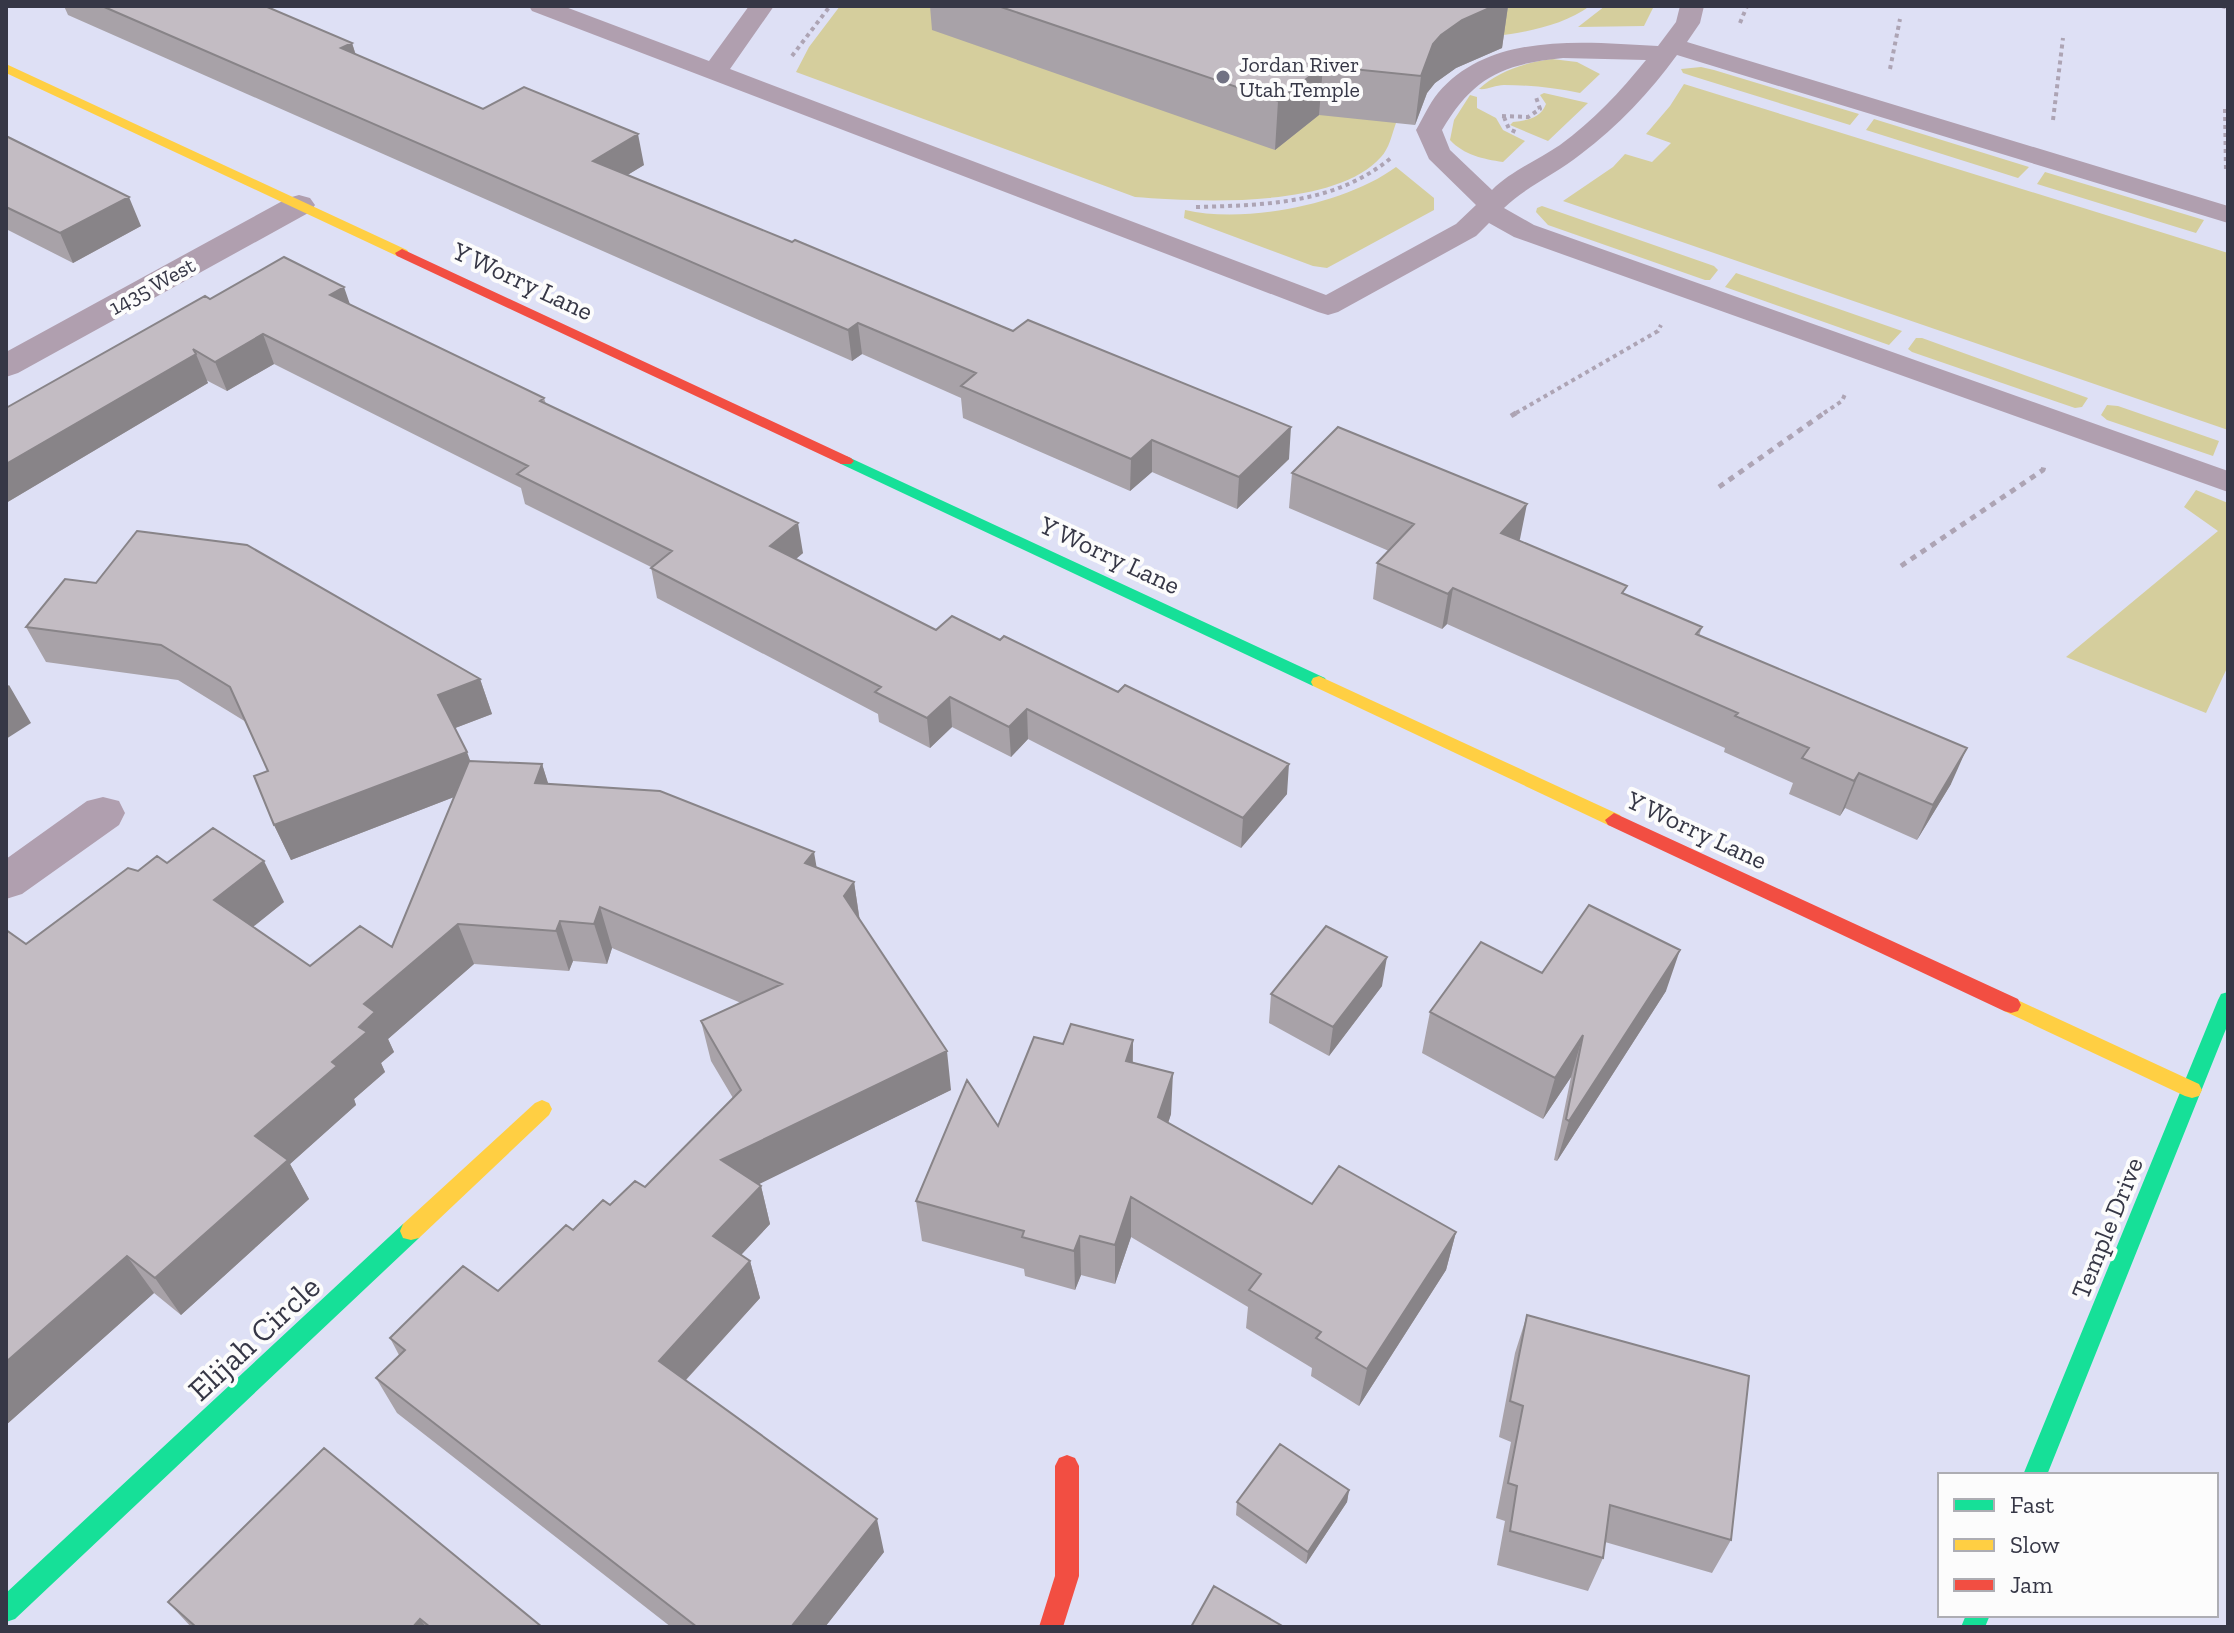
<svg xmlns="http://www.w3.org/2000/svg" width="2234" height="1633" viewBox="0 0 2234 1633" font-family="'Zilla Slab',serif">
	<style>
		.green { fill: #d5ce9d }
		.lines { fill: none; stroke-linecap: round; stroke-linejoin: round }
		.path-far1 { stroke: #ada4b4; stroke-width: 4; stroke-dasharray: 4 4; stroke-linecap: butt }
		.path { stroke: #ada4b4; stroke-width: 5; stroke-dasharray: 6 6; stroke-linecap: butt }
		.lane { fill: #b09faf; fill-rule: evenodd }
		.street { fill: #b09faf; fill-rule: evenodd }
		.fast { fill: #16e098; fill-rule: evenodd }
		.slow { fill: #ffcf43; fill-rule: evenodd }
		.jam { fill: #f24e42; fill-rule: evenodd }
		.wall { fill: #a8a2a8 }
		.shaded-wall { fill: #888488 }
		.building { fill: #c3bcc3; stroke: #888488; stroke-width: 2 }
		.poi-dot { fill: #717283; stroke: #fcfcfc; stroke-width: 3 }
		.labels { text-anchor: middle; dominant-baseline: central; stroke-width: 8; stroke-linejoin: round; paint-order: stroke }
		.far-poi-label { font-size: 22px; fill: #363746; stroke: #fcfcfc; text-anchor: start }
		.far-street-label { font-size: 22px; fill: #363746; stroke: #fcfcfc }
		.street-label { font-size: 26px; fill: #363746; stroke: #fcfcfc }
		.near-street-label { font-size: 32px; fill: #363746; stroke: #fcfcfc }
	</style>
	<rect width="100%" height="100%" fill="#dee0f5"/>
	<!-- green -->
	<path class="green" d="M840,6h129l394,73 33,44c-4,11 -7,26 -15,34 -46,52 -183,45 -246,40l-339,-125 13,-25z
		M1492,6h98c-26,19 -62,26 -94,30z
		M1605,6h49l-10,20 -66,1z
		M1552,59l25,3 23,12 -20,19c-25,-5 -51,-8 -76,-8 -9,0 -16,5 -25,4 19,-18 48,-27 73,-30z
		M1701,67l13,3 145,44 -9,11 -158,-49 -9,-3 -2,-4z
		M1684,84l544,169v177l-665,-229 50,-34 12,-13 27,8 19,-19 -25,-9 24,-28z
		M1544,93l44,10 -40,38 -38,-16 3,-3c14,-2 27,-3 33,-18l-6,-9z
		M1470,95l7,2v11l19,10 7,12 22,11 -22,21c-20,-3 -39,-7 -53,-22l4,-20z
		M1874,119l155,48 -11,11 -152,-48z
		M1396,167l38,31v12l-107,58 -14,-2 -129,-48 1,-8c61,14 161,-6 211,-43z
		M2045,172l159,48 -8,13 -159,-49z
		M1542,206l172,60 4,4 -8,10h-5l-157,-55 -12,-13 1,-4z
		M1736,273l166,58 -13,14 -164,-58z
		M1916,338h6l166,60 -6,9 -7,1 -163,-56 -4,-3z
		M2107,405l11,1 101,35 -6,15 -106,-36 -6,-5z
		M2196,490l32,13v163l-22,47 -140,-56 152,-126 -34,-24z"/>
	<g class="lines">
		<!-- path-far1 -->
		<path class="path-far1" d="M2222,6l6,2
			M1740,23l7,-17
			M792,56l38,-50
			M1890,69l10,-50
			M2225,109l1,63
			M1502,116l26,1 12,-8 -4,-12
			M1504,117l5,12 9,4
			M2053,120l10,-82
			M1196,207c70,-2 139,-3 195,-49
			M1516,413l142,-82 3,-6
			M1824,413l18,-12 4,-9"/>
		<!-- path -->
		<path class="path" d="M1511,416l8,-5
			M1719,487l108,-76
			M1901,566l142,-96 2,-8"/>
		<!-- lane -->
		<path class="lane" d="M529,6h34l146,55 40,-55h25l-44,63 596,226 130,-71 20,-19 -47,-46 -13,-29c7,-12 13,-26 22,-37 53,-62 147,-51 220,-47l18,-24 4,-16h24l-4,17 -13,19 541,164v17l-551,-168c-27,37 -59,71 -96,99 -25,20 -54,32 -77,54l30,17 694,246v21l-714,-255 -25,-14 -13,13 -138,76 -10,3 -10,-3 -786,-301zM1563,58l83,2c-26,32 -53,61 -86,85 -22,15 -49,26 -68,45l-42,-40 -8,-20c31,-53 61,-66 121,-72z"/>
		<!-- street -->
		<path class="street" d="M299,195l11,3 5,7 -5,7 -292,161 -12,4v-25l282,-154z
			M103,797l16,4 6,12 -6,12 -97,69 -16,5v-40l81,-58z"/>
		<!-- fast -->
		<path class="fast" d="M846,456l479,222 2,4 -2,4h-12l-472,-222 -3,-3z
			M2228,992v32l-181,451h-24l195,-475 3,-6z
			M411,1222l8,2 3,7 -3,7 -404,381 -9,3v-29l397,-369z
			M1966,1615h24l-5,12h-24z"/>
		<!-- slow -->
		<path class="slow" d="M6,64l401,186 2,3 -7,4 -5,-1 -391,-183z
			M1319,676l301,139 3,5 -9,7 -6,-2 -295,-139 -2,-4 2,-4z
			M2011,997l188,87 3,6 -3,6 -7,2 -7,-2 -181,-85 -3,-6 3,-6z
			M542,1100l7,3 3,6 -3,6 -130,123 -8,2 -8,-2 -3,-7 3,-7 132,-121z"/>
		<!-- jam -->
		<path class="jam" d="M402,249l449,209 3,3 -3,3h-10l-444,-208 -2,-3z
			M1614,813l404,186 3,6 -3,6 -7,2 -7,-2 -396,-186 -3,-5z
			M1067,1455l8,3 4,8v110l-16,51h-24l16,-51v-110l4,-8z"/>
	</g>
	<!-- wall -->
	<path class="wall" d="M64,6h201l87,37 4,12 127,54 161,56 -17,10 662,284 -52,50 -85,-37 -22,19 -167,-73 -2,-20 -99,-44 -10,7 -784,-346z
		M930,6h578l-6,42 -46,20 -21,15 -8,10 -12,32 -96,-10 -44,35 -343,-120z
		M6,136l135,90 -68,37 -67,-34z
		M210,299l141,6 193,93 2,6 257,149 -7,6 140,71 351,164 -46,54 -213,-109 -17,18 -59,-30 -22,21 -51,-26 -1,-8 -221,-116 -6,-31 -126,-63 -4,-16 -247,-124 -47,27 -21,-11 2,3 -202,120v-95z
		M1292,473l228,66 -1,2 106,53 77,33 -3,9 252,148 -34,56 -72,-32 -5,8 -51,-22 4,-11 -69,-31 1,-4 -278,-124 -5,5 -69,-30 4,-36 12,-12 -100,-43z
		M26,627l454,52 12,35 -37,14 15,33 72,3 6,20 269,84 37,14 6,39 91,169 -193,94 3,2 9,38 -29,31 9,6 10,37 -74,82 198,172 -59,75h-154l-274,-214 -21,-35 23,-23 -9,-17 108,-47 75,-61 37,-25 35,-18 88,-89 -22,-37 -10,-40 40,-18 -129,-55 -5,16 -34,-3 -4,10 -95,-7 -86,75 6,13 -13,11 4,9 -31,27 2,6 -66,59 19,35 -128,116 -27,-22 -148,132 20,-481 112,-73 29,-8 117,39 -31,25 57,39 82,-19 62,-150 -163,63 -17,-35 -6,-54 -22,-49 -68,-42 -132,-18z
		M1542,973l124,18 -109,170 -3,-1 17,-83 -28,42 -121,-66 8,-41z
		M1382,986l-53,70 -60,-33 2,-29z
		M1133,1040v23l38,51 -3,9 144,81 144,28 -10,38 -87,136 -48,-30 1,-8 -66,-40 2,-21 -117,-70 -16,47 -34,-9 -6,15 -50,-14 -1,-7 -102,-28 -6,-40 82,-75 65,-82z
		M1527,1315l204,225 -19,33 -107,-31 -2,16 -15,33 -91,-26 8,-44 -9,-3 15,-76 -12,-5 16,-84z
		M1349,1490l-2,12 -41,62 -70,-49 1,-13z
		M168,1602l374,25h-351z"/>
	<!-- shaded-wall -->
	<path class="shaded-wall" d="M1494,6h14l-6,42 -46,20 -21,15 -8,10 -12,32 6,-49 12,-32 8,-9 21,-15z
		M352,43l9,30 -20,-25z
		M1323,66l-4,49 -44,35 3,-49z
		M638,134l6,31 -44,27 -7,-31z
		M129,197l12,29 -68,37 -13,-30z
		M344,287l10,29 -24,-21z
		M858,323l4,31 -10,7 -4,-31z
		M263,334l11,30 -47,27 -12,-29z
		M196,354l12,29 -202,120v-39z
		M1291,427l-2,32 -52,50 2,-32z
		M1152,440v32l-22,19 1,-32z
		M1527,504l-7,35 -26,30 7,-36z
		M798,523l5,30 -28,23 -5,-30z
		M1453,588l-6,36 -5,5 6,-35z
		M480,679l12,35 -42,16 -12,-35z
		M9,685l22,38 -25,16v-52z
		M950,697l2,30 -22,21 -3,-30z
		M1027,709l1,30 -17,18 -2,-30z
		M1967,748l-16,36 -34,56 16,-35z
		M467,752l13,35 -189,73 -17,-35z
		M542,764l13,41 -20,-22z
		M1289,764l-2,30 -46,54 2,-30z
		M1859,773l-14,35 -5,8 14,-35z
		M814,852l7,41 -16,-30z
		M264,861l20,41 -49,39 -21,-41z
		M854,882l6,41 -16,-27z
		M600,907l12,41 -5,16 -13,-40z
		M560,921l13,40 -4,10 -13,-40z
		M458,924l16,40 -86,75 6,13 -13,11 4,9 -31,27 2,6 -66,59 19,35 -128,116 -26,-37 100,-142 77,-74 27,-35 5,-23z
		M1680,950l-14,41 -109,170 12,-40z
		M1387,957l-5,29 -53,70 4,-29z
		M1583,1035l-12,42 -28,42 12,-41z
		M1133,1040l-1,41 -6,-20z
		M947,1051l4,39 -220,108 -10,-38z
		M1173,1073l-2,41 -14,43 1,-40z
		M761,1186l9,38 -46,49 -11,-37z
		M1131,1197v40l-16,47v-39z
		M1456,1232l-10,38 -87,136 8,-37z
		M1080,1236l1,39 -6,15 -1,-39z
		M127,1256l27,37 -148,132v-63z
		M750,1261l10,37 -89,98 -12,-35z
		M1349,1490l-2,12 -41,62 2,-12z
		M877,1519l7,33 -59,75h-34z
		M420,1619l6,8h-13z"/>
	<!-- building -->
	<path class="building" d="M102,6h163l87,37 -11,5 142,61 41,-22 114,47 -45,27 199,81 3,-2 218,91 15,-11 263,107 -52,50 -87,-37 -21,19 -170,-73 15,-13 -118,-50 -10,7z
		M998,6h496l-32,14 -21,15 -8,9 -12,32 -98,-10 -45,35z
		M6,136l123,61 -69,36 -54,-26z
		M284,257l60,30 -14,8 214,103 -4,3 258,122 -28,23 166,84 16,-14 48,24 4,-4 114,56 7,-7 164,79 -46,54 -216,-109 -18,18 -59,-30 -23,21 -52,-26 6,-5 -230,-119 21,-17 -155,-77 11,-8 -265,-132 -48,28 -22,-13 3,5 -190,110v-56l199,-112 5,3z
		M1338,427l189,77 -26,29 126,53 -5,7 80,34 -6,7 271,114 -34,57 -74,-32 -5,8 -52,-23 7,-10 -74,-32 3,-3 -285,-125 -5,6 -71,-31 37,-39 -122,-51z
		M137,531l110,14 233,134 -42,16 29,57 -193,73 -20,-49 14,-5 -38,-84 -69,-42 -135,-18 39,-48 31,4z
		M469,761l73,3 -7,19 125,8 154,61 -9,11 49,19 -10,14 103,155 -226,109 40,26 -48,50 37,25 -91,100 218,158 -86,108h-94l-321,-249 29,-28 -15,-12 73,-72 35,25 68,-66 7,5 30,-30 7,5 25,-24 10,6 96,-97 -40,-69 81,-37 -182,-77 -6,17 -34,-3 -4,10 -98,-7 -94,80 11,8 -16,15 8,5 -35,30 5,4 -82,70 33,24 -133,118 -28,-22 -121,106v-432l20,14 102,-76 10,3 19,-15 10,7 46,-35 51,33 -50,39 96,66 50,-40 32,21z
		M1589,905l91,45 -111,171 -3,-2 17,-84 -28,43 -125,-66 51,-70 61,31z
		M1326,926l61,31 -54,70 -62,-33z
		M1071,1024l62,16 -7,21 47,12 -15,44 154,87 27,-38 117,66 -89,137 -51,-31 5,-6 -72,-42 12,-16 -130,-77 -16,48 -35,-9 -6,15 -52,-14 2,-6 -108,-30 51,-121 31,46 36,-89 29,7z
		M1527,1315l222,61 -18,164 -121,-35 -7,53 -93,-27 7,-45 -9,-3 15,-77 -13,-5z
		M1280,1444l69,46 -41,62 -71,-50z
		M324,1448l218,179h-112l-10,-8 -7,8h-217l-28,-25z
		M1214,1586l70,41h-93z"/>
	<!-- markers -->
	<circle class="poi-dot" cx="1223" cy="77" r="8"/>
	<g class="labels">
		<!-- far-poi labels -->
		<g class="far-poi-label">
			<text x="1239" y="64">Jordan River<tspan x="1239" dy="25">Utah Temple</tspan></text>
		</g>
		<!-- far-street labels -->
		<g class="far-street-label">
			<text transform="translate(152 286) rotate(-29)">1435 West</text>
		</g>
		<!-- street labels -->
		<g class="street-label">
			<text transform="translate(523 281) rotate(25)">Y Worry Lane</text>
			<text transform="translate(1110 555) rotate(25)">Y Worry Lane</text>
			<text transform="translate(1697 830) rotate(25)">Y Worry Lane</text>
			<text transform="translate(2107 1228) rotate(-68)">Temple Drive</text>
		</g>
		<!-- near-street labels -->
		<g class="near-street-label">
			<text transform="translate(254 1338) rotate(-43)">Elijah Circle</text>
		</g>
	</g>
	<!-- border -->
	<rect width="2234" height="1633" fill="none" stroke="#363746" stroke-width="16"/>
	<!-- legend -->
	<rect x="1938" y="1473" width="280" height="144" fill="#fcfcfc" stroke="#adadb3" stroke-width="2"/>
	<rect x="1954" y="1499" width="40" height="12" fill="#16e098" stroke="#adadb3" stroke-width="2"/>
	<text x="2010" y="1513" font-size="24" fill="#363746">Fast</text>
	<rect x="1954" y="1539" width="40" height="12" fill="#ffcf43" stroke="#adadb3" stroke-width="2"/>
	<text x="2010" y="1553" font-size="24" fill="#363746">Slow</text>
	<rect x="1954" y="1579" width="40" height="12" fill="#f24e42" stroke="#adadb3" stroke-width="2"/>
	<text x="2010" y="1593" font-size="24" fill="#363746">Jam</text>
</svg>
